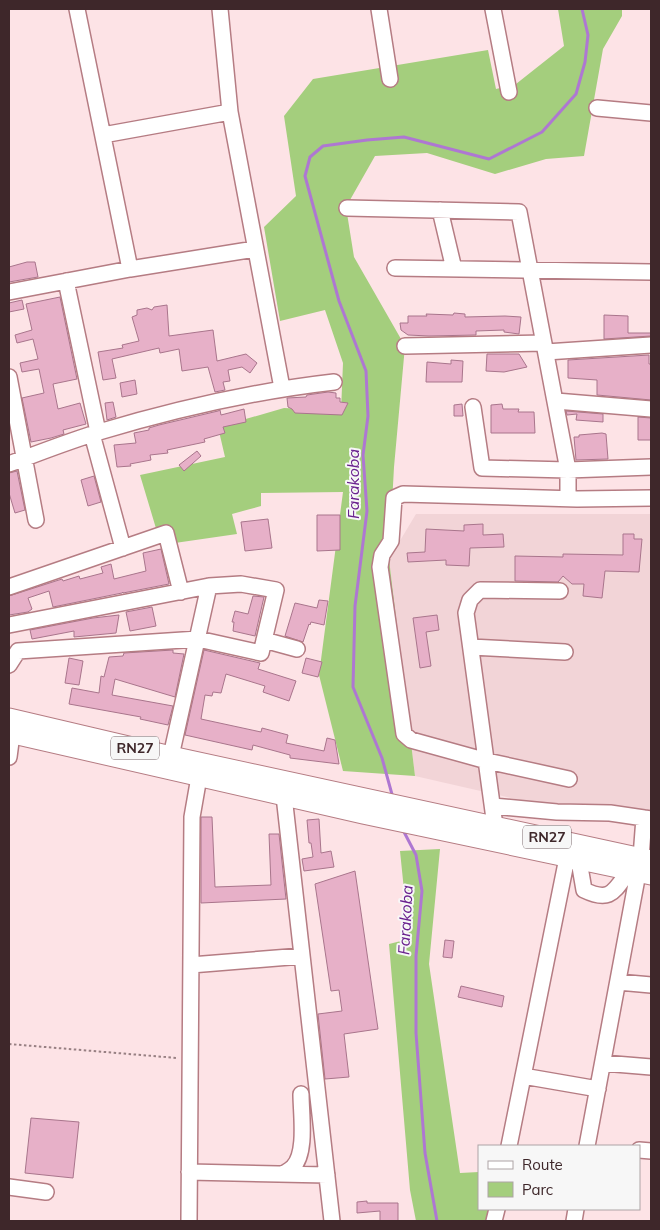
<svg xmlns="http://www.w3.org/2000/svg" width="660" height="1230" viewBox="0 0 660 1230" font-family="Mulish,sans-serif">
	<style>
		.built { fill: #f2d4d7 }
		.green { fill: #a4ce7d }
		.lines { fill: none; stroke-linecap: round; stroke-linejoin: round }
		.stream { stroke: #ae77d2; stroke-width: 3 }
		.building { fill: #e7b0c8; stroke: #a9758c }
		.minor-casing { stroke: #b57c83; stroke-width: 18 }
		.major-casing { stroke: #b57c83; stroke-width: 21 }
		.path { stroke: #988083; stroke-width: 2; stroke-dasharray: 2.5 2.5; stroke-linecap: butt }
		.minor { stroke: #fff; stroke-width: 15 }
		.major { stroke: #fff; stroke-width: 19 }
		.labels { text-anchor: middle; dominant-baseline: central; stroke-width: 4; stroke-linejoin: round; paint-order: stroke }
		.shield { fill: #f7f7f7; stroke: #766568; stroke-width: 1 }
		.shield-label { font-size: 14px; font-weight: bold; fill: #3e272a }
		.water-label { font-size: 16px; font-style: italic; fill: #69218e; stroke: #f7f7f7 }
	</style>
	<rect width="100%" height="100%" fill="#fde3e6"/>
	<!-- built -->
	<path class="built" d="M416,514h235v316l-236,-54 -26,-217z"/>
	<!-- green -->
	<path class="green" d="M558,9h64v7l-19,33 -19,107 -38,3 -51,15 -68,-21 -52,3 -29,51 8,50 51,89 -11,121 -5,92 26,217 -72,-5 -24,-96 24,-183 -82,1v13l-29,8 5,20 -76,11 -21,-70 85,-18 -7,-30 66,-19 57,3 2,-48 -18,-53 -45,11 -16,-94 32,-31 -12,-80 29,-37 175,-29 8,39 20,-5 48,-38z
		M440,849l-11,115 31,209 19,-1v37h17v12h-80l-6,-31 -21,-246 20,-5 -9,-88z"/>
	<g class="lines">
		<!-- stream -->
		<path class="stream" d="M393,798l-11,-40 -29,-71 2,-81 12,-95 -4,-56 5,-39 -2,-45 -27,-70 -34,-125 5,-19 13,-11 44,-6 37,-3 85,22 53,-27 34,-38 9,-32 3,-27 -6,-26
			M403,830l13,25 6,36 -6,65v77l9,120 12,68"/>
	</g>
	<!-- building -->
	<path class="building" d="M27,262h8l3,15 -29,5v-15z
		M60,297l17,82 -24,5 5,25 22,-6 6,21 -23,6 1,4 -13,4 -20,4 -9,-44 22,-5 -5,-24 -17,3 -2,-9 18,-4 -5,-20 -16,4 -2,-8 17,-5 -6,-26z
		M22,300l2,9 -15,3v-9z
		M167,305l2,31 44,-6 4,31 29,-7 11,9 -7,10 -8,-6 -14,3 2,11 -7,1 2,8 -10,2 -7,-25 -26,4 -3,-22 -19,4 -1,-5 -47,11 4,19 -13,2 -5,-28 25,-4 -1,-3 17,-4 -7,-24 5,-2v-5l10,-2 5,2 2,-3z
		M454,313l11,1v3l40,-1 16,1 -2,17 -15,-2v-2l-28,1v4l-47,1 -21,-1 -7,-5 -1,-7h8v-7h19l-1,-2 27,1z
		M604,315l24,1v17h23v3l-47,3z
		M487,354h32l8,13 -23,5 -18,-1z
		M649,355v9h2v36l-54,-5v-15l-29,-2v-18z
		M451,360l12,1 -1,21h-36l1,-20 24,2z
		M135,380l2,14 -15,3 -2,-14z
		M328,392l8,1v5h4v4l8,1 -6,12 -47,-2 -3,-4 -4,-2 -1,-9 19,-1 1,-2z
		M113,402l3,15 -9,3 -2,-17z
		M462,404l1,12h-9v-11z
		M502,404l1,5h16l-1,3h16l1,21h-44v-28z
		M244,409l2,13 -23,5 2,6 -21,6 1,3 -38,8 1,3 -18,2 1,5 -21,4 1,2 -14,1 -3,-22 22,-2 -2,-10 15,-3v-2l10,-3 59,-14 2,-1 1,5z
		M566,411l37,3v8l-27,-2 1,-6 -10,1z
		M638,417l13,1v22h-13z
		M602,433l4,1 2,25 -32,1 -2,-23h5v-2z
		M197,451l4,5 -17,15 -5,-6z
		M17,471l8,39 -10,3 -6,-20v-20z
		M94,476l7,26 -13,4 -7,-26z
		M317,515h23v35l-23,1z
		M268,519l4,29 -27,3 -4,-29z
		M483,524v11l20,-1 1,13 -34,1 -1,18 -23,-1v-5l-38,2 -1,-9 18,-1 1,-23 38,2v-6z
		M623,534h11v5h8l-3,33 -34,-1 -3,27 -19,-2 1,-12h-12l-9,-8 -5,6 -43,-1v-25l48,1v-3l60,1z
		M161,549l8,35 -46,9v-1l-1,1 -69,14 -4,-16 -21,7 4,11 -4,3 -19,3v-19l53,-17 1,2 16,-5 1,3 23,-6 -2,-6 10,-3 3,15 32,-8 -3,-18z
		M253,596l11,1 -9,39 -22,-5 1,-9h-2l3,-11 13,3z
		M319,600l9,1 -4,24 -13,-3 -1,3 -1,-1 -6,18 -18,-6 10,-33 22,5z
		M152,607l4,19 -26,5 -4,-19z
		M119,615l-3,18 -42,4v-6l-42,8 -2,-9 63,-12z
		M437,615l2,15 -13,2 5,34 -11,2 -7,-50z
		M173,650v3l11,1 -9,43 -60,-18 -3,16 61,11 -5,19 -28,-6 1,-2 -72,-13 3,-16 27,5 2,-17 3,1 5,-20 14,-1 1,-3z
		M204,650l56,13 -2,6 38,12 -7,20 -26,-9 2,-6 -39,-12 -5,19 -8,-1 -1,4 -7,-1 -4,24 60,13 1,-4 26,7 -2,8 38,8 3,-13 8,2 4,24 -49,-6v-3l-37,-10 -1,5 -67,-15z
		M69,658l14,3 -4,24 -14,-2z
		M306,658l16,4 -4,15 -16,-4z
		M201,817h11l3,70 56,-2 -2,-51h10l7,65 -85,4z
		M319,819l2,34 10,-2 3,16 -30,4 -2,-12 11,-2 -2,-14h-2l-2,-23z
		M355,871l23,158 -34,5 5,43 -24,2 -7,-65 24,-3 -3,-21 -8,1 -16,-107z
		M445,940l9,1 -2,17 -9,-1z
		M461,986l43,10 -2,11 -44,-10z
		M31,1118l48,4 -6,56 -48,-5z
		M367,1201v2h31v18h-18v-10l-23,2v-11z"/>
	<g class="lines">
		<defs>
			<path id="minor" d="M77,9l53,260
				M220,9l10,103 52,276
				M379,9l11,70
				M493,9l16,83
				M597,108l54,5
				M103,135l127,-23
				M347,208l172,4 49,258v29
				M440,210l14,59
				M395,268l256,4
				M66,281l32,151
				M9,292l121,-23 125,-20
				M405,346l139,-3
				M546,352l105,-7
				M9,377l27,143
				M556,401l95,8
				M473,407l9,61 86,2 83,-3
				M92,434l31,114
				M9,464c30,-11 60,-23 90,-32 77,-23 156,-41 235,-50
				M9,587l157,-54 15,59
				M9,625l200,-39 32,-2 35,6 -15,63 -63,-14 -180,12 -9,14
				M264,640l33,9
				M471,647l94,5
				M171,756l38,-170
				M9,757l3,-23
				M569,779l-82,-18 -76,-21 -7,-6 -24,-167 2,-12 9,-14 3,-43 9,-4 174,5 74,-1
				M286,786l-2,10 48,425
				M493,806l64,6 53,1 34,5
				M495,826l-29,-213 4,-13 10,-10 80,1
				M579,861l5,29c27,13 30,1 45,-19
				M191,965l111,-9
				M618,982l33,3
				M603,1063l48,4
				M523,1076l75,13
				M509,1146l58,-288
				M587,1146l54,-289 3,-39 7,1
				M639,1150l12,1
				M189,1172l138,3
				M283,1174c3,-2 7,-4 10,-7 14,-14 8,-53 8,-73
				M9,1187l37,5
				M189,1221l3,-404 7,-40
				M494,1221l3,-12
				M574,1221l2,-12"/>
			<path id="major" d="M9,718l162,38 480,104
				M9,733l354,81 288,61"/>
		</defs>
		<!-- minor casing -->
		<use href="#minor" class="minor-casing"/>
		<!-- major casing -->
		<use href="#major" class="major-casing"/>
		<!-- path -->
		<path class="path" d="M9,1044l168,14"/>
		<!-- minor -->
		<use href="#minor" class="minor"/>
		<!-- major -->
		<use href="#major" class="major"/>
	</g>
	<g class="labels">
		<!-- shield labels -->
		<g class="shield">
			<rect x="111" y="736.5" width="48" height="23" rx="4"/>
			<rect x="523" y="825.5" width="48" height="23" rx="4"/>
		</g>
		<g class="shield-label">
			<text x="135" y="748">RN27</text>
			<text x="547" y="837">RN27</text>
		</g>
		<!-- water labels -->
		<g class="water-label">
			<text transform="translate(353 484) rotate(-90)">Farakoba</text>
			<text transform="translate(405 920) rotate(-87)">Farakoba</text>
		</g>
	</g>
	<!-- border -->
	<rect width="660" height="1230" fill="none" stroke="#3e272a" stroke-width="20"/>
	<!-- legend -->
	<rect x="478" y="1145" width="162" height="65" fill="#f7f7f7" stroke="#ada4a5"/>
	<rect x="488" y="1161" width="25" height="8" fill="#ffffff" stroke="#ada4a5"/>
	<text x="522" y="1170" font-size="15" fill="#3e272a">Route</text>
	<rect x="488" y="1182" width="25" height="15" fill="#a4ce7d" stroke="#ada4a5"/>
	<text x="522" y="1195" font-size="15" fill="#3e272a">Parc</text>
</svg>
